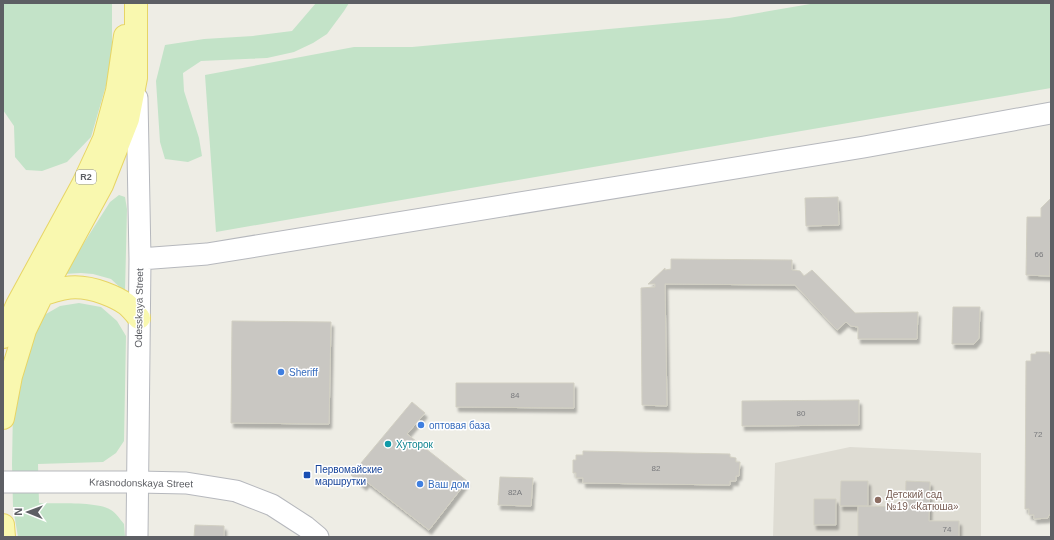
<svg xmlns="http://www.w3.org/2000/svg" width="1054" height="540" viewBox="0 0 1054 540" font-family="Arial,sans-serif">
	<style>
		.education { fill: #dedcd3 }
		.green { fill: #c3e3c8 }
		.building { fill: #c9c7c2; stroke: #d2d0c3; filter: url(#shadow) }
		.lines { fill: none; stroke-linecap: round; stroke-linejoin: round }
		.secondary-casing { stroke: #b6b8bd; stroke-width: 23 }
		.primary-casing { stroke: #e7d565; stroke-width: 24 }
		.secondary { stroke: #fff; stroke-width: 21 }
		.primary { stroke: #f9f8af; stroke-width: 22 }
		.shop-dot { fill: #3f7fe0; stroke: #fff; stroke-width: 1.5 }
		.culture-dot { fill: #0f9aa8; stroke: #fff; stroke-width: 1.5 }
		.transit-dot { fill: #1a4fb4; stroke: #fff; stroke-width: 1.5 }
		.education-dot { fill: #8d6e63; stroke: #fff; stroke-width: 1.5 }
		.labels { text-anchor: middle; dominant-baseline: central; stroke-width: 3; stroke-linejoin: round; paint-order: stroke }
		.number-label { font-size: 8px; fill: #78797c }
		.shield { fill: #fff; stroke: #8e8f92; stroke-width: 1 }
		.shield-label { font-size: 9px; font-weight: bold; fill: #5d5f64 }
		.street-label { font-size: 10px; fill: #5d5f64; stroke: #fff }
		.shop-label { font-size: 10px; fill: #366cbe; stroke: #fff; text-anchor: start }
		.culture-label { font-size: 10px; fill: #0d838f; stroke: #fff; text-anchor: start }
		.transit-label { font-size: 10px; fill: #164399; stroke: #fff; text-anchor: start }
		.education-label { font-size: 10px; fill: #785e54; stroke: #fff; text-anchor: start }
	</style>
	<defs>
		<filter id="shadow"><feDropShadow dx="2.5" dy="4.5" stdDeviation="1" flood-color="#0004"/></filter>
	</defs>
	<rect width="100%" height="100%" fill="#eeede5"/>
	<!-- education -->
	<path class="education" d="M850,447l131,6v84h-208l2,-74z"/>
	<!-- green -->
	<path class="green" d="M3,3h109v62l-21,72 -24,25 -25,9 -16,-1 -11,-13 -1,-31 -11,-16z
		M316,3h33l-5,8 -17,23 -14,9 -19,9 -27,6 -66,3 -18,12 1,18 15,47 3,18 -14,6 -23,-3 -5,-17 -4,-61 9,-36 39,-6 49,-3 39,-5z
		M816,3h235v85l-835,144 -11,-157 149,-28h58l317,-29z
		M119,195l6,2 2,12 -2,83 -14,-13 -18,-5 -12,-1 -17,1 46,-72z
		M79,303l22,4 16,14 9,15 -2,105 -8,12 -13,9 -65,2 1,39c17,1 58,-2 72,7 5,3 9,9 13,14l1,13h-107l-5,-30 -1,-43 1,-56 20,-79 13,-15 14,-8z"/>
	<!-- building -->
	<path class="building" d="M838,197l1,28 -33,1 -1,-28z
		M1051,198l-1,78 -24,-1 1,-58h14v-9z
		M671,259l121,1v10l8,1 4,5 8,-6 43,43 63,-1 -1,27h-59v-12l-7,-1 -5,-4 -9,8 -42,-45 -130,-1 2,122 -25,-1 -1,-117 14,-1v-3h-7l17,-16v2l6,-1z
		M953,307h27l-1,31 -5,6h-22z
		M232,321l99,1 -2,102 -98,-1z
		M1036,352h13v2h2v161h-2l-1,3 -14,1v-4h-5v-6h-4l1,-148h5v-7h5z
		M456,383h118v25l-118,-1z
		M859,400v25l-117,1v-25z
		M412,402l13,11 -18,21 60,47 -38,49 -62,-48 -3,4 -13,-11z
		M583,451l147,3v3l6,1v4h4l-1,14h-3v5h-6v4l-147,-2v-5h-7v-5h-3v-13h3v-5h7z
		M500,477l33,1 -2,28 -33,-1z
		M841,481h27v25h-28z
		M906,481l24,1 -1,39h30v16h-101v-31l47,1z
		M814,499h22v26h-22z
		M195,525l29,1v11h-30z"/>
	<g class="lines">
		<defs>
			<path id="secondary" d="M137,98l3,161 -3,278
				M140,259l67,-5 657,-107 187,-34
				M3,482h135l48,1 50,8 36,14 34,22 12,10"/>
			<path id="primary" d="M36,297c26,-10 41,-14 68,-4 8,3 15,6 22,11 5,4 9,9 13,14
				M3,337l14,-32 66,-121 21,-45 13,-48 8,-55
				M3,418l8,-42 14,-46 17,-35 60,-110 26,-66 8,-41v-75
				M3,525l1,12"/>
		</defs>
		<!-- secondary casing -->
		<use href="#secondary" class="secondary-casing"/>
		<!-- primary casing -->
		<use href="#primary" class="primary-casing"/>
		<!-- secondary -->
		<use href="#secondary" class="secondary"/>
		<!-- primary -->
		<use href="#primary" class="primary"/>
	</g>
	<!-- markers -->
	<g class="shop-dot">
		<circle cx="281" cy="372" r="4"/>
		<circle cx="421" cy="425" r="4"/>
		<circle cx="420" cy="484" r="4"/>
	</g>
	<circle class="culture-dot" cx="388" cy="444" r="4"/>
	<rect class="transit-dot" x="303" y="471" width="8" height="8" rx="2"/>
	<circle class="education-dot" cx="878" cy="500" r="4"/>
	<g class="labels">
		<!-- number labels -->
		<g class="number-label">
			<text x="1039" y="254">66</text>
			<text x="515" y="395">84</text>
			<text x="801" y="413">80</text>
			<text x="1038" y="434">72</text>
			<text x="656" y="468">82</text>
			<text x="515" y="492">82А</text>
			<text x="947" y="529">74</text>
		</g>
		<!-- shield labels -->
		<rect class="shield" x="76" y="170" width="20" height="14" rx="3"/>
		<g class="shield-label">
			<text x="86" y="177">R2</text>
		</g>
		<!-- street labels -->
		<g class="street-label">
			<text transform="translate(139 308) rotate(-89)">Odesskaya Street</text>
			<text transform="translate(141 483) rotate(1)">Krasnodonskaya Street</text>
		</g>
		<!-- shop labels -->
		<g class="shop-label">
			<text x="289" y="372">Sheriff</text>
			<text x="429" y="425">оптовая база</text>
			<text x="428" y="484">Ваш дом</text>
		</g>
		<!-- culture labels -->
		<g class="culture-label">
			<text x="396" y="444">Хуторок</text>
		</g>
		<!-- transit labels -->
		<g class="transit-label">
			<text x="315" y="469">Первомайские<tspan x="315" dy="12">маршрутки</tspan></text>
		</g>
		<!-- education labels -->
		<g class="education-label">
			<text x="886" y="494">Детский сад<tspan x="886" dy="12">№19 «Катюша»</tspan></text>
		</g>
	</g>
	<!-- border -->
	<rect width="1054" height="540" fill="none" stroke="#5d5f64" stroke-width="8"/>
	<!-- north arrow -->
	<g transform="translate(28 512) rotate(271)" stroke="#ffffff" stroke-width="3" paint-order="stroke">
	<path d="M0-3L7 15L0 10L-7 15Z" fill="#5d5f64"/>
	<text y="-6" font-size="11" font-weight="bold" text-anchor="middle" fill="#5d5f64">N</text>
	</g>
</svg>
